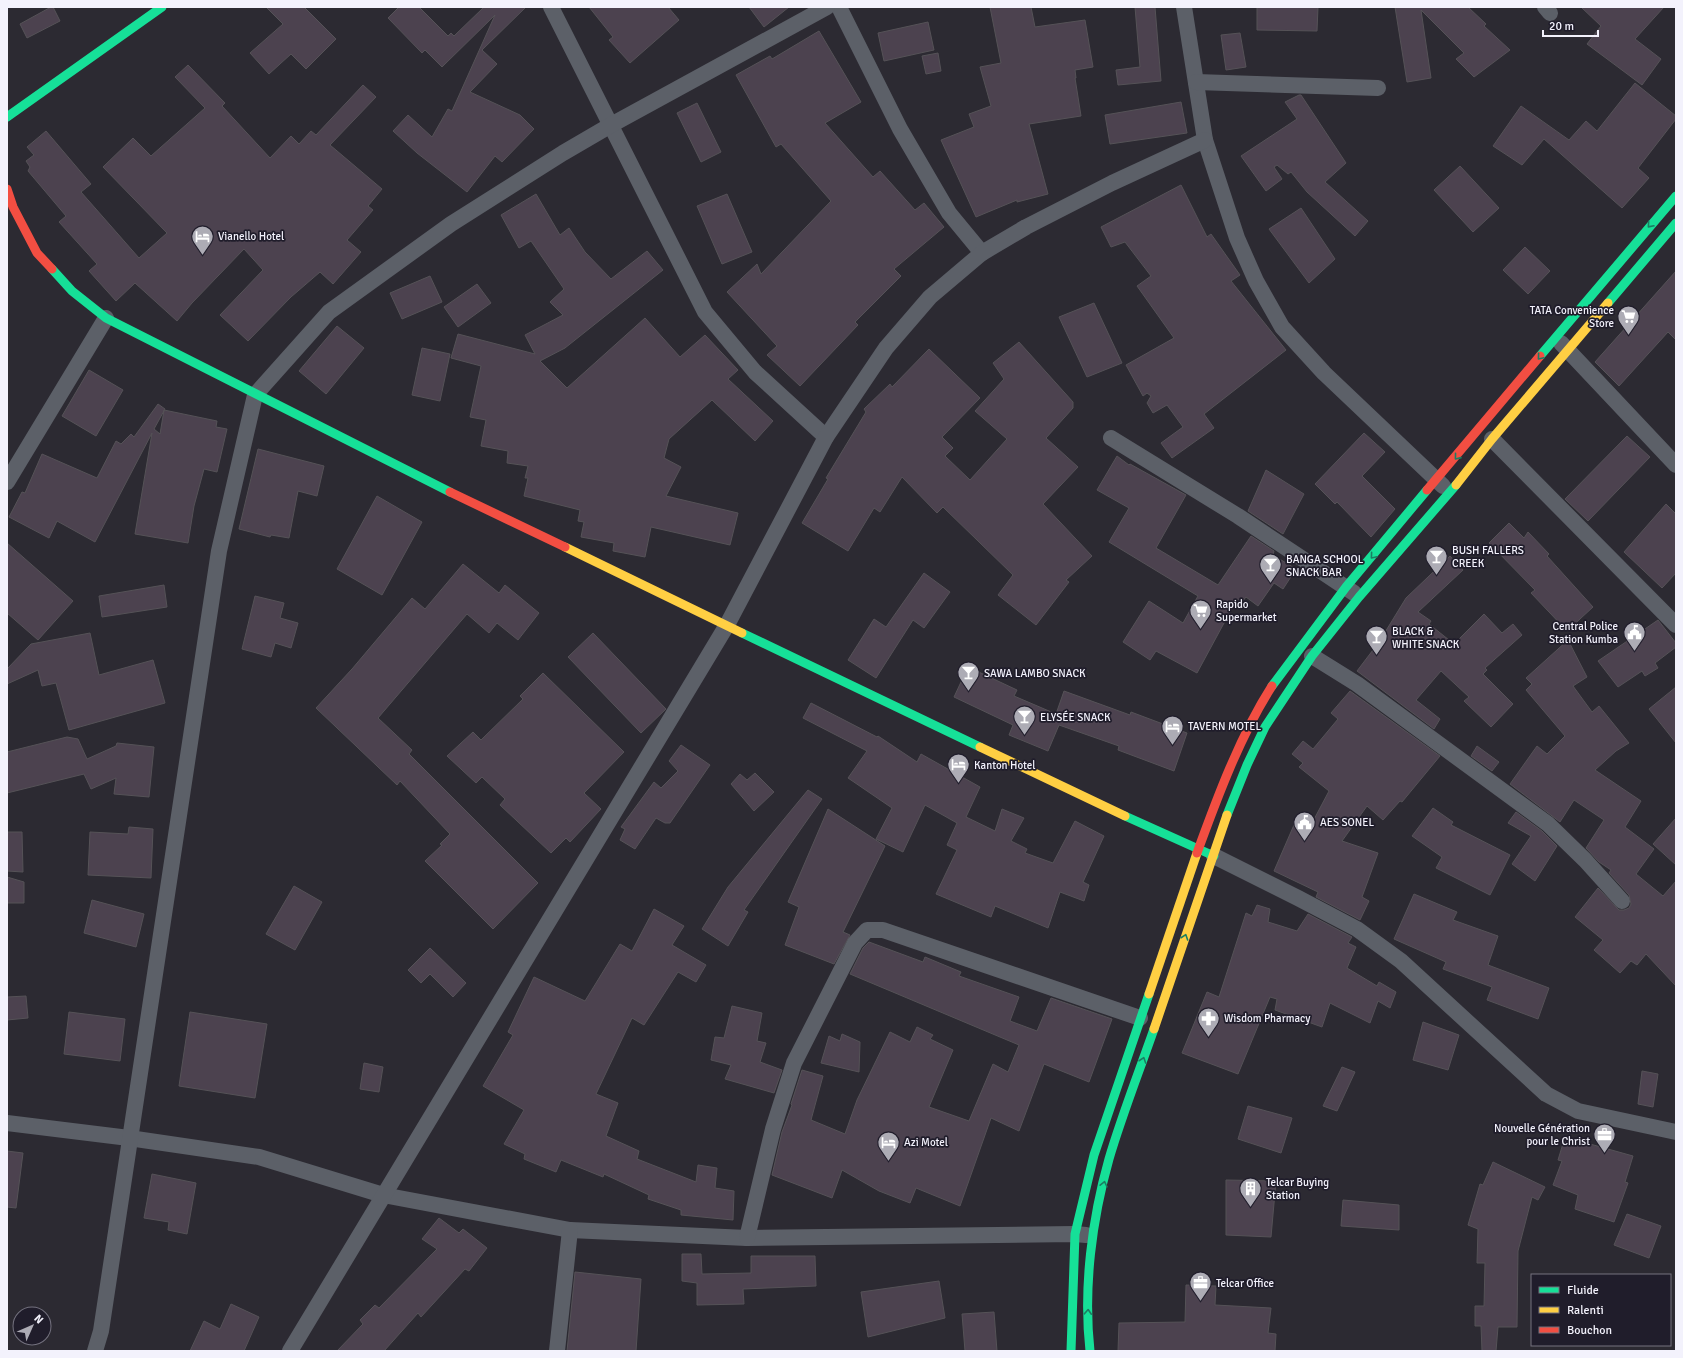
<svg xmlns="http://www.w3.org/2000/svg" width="1683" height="1358" font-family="Signika,sans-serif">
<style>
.building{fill:#4c424f;stroke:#555257}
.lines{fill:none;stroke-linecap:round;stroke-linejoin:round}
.street{stroke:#5c6068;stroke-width:16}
.fast{stroke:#16e098;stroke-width:9}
.slow{stroke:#ffcf43;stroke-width:9}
.jam{stroke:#f24e42;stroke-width:9}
.oneway{stroke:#1b7e62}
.labels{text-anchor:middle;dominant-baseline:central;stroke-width:3.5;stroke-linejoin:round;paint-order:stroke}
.poi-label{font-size:11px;fill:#f3f2fc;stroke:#201d2b;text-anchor:start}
</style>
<rect width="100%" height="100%" fill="#2c2a32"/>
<!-- building -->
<g class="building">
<polygon points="51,7 53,7 60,21 27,38 20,24"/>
<polygon points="266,7 304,7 336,39 306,69 291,54 269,74 250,53 283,24"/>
<polygon points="399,7 419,7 448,36 451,33 454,36 484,7 526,7 482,50 497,64 470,92 520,115 534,129 502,162 495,156 467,192 417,153 393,131 408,115 432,137 448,109 452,111 495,15 442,67 425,50 422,53 388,18"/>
<polygon points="589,7 668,7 679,20 630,63 609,40 613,37"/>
<polygon points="749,7 789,7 764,27"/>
<polygon points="990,7 1031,7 1035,27 1085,20 1093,67 1075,70 1076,78 1075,78 1081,116 1029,124 1048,194 1017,202 1017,200 976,217 941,140 974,127 969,114 991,106 980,67 1001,63"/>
<polygon points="1135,7 1155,7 1161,81 1118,85 1116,70 1140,67"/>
<polygon points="1257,7 1318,7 1317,31 1257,30"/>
<polygon points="1395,7 1468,7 1486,24 1484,26 1510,50 1474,77 1456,59 1464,53 1421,10 1431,78 1407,82"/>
<polygon points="1581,7 1664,7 1635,39 1661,59 1642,85 1587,44 1601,26"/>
<polygon points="928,22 934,50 884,61 878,33"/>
<polygon points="819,31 861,102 825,123 873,177 880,171 915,210 924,203 944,227 894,269 901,276 855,322 858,325 800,386 767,355 777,346 727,292 757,264 761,274 831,201 781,144 776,147 736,75 770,56 772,59"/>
<polygon points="1240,33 1246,67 1226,70 1221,35"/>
<polygon points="938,53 941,71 926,74 922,56"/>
<polygon points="188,65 225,103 222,106 270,158 291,136 299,144 311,131 316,135 363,85 376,97 330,145 382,189 368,206 373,210 347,240 361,252 333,284 320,272 291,297 248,341 220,315 263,270 244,249 192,303 177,321 135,283 116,301 89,271 97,264 59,222 66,216 28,171 30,167 26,161 34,155 27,147 46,131 91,184 81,192 139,258 167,233 103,167 133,138 151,156 205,108 175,77"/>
<polygon points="1635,83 1676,116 1676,119 1638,168 1649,178 1622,208 1544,139 1522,165 1493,146 1521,106 1569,140 1586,121 1597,131"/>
<polygon points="1299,95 1301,95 1346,163 1325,182 1368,221 1355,236 1307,192 1291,172 1288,174 1277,165 1274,167 1282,179 1266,191 1241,156 1297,119 1285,102"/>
<polygon points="1181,102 1187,133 1110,144 1105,115"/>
<polygon points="697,103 721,152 701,162 677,113"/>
<polygon points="1460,166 1499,208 1473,232 1434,190"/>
<polygon points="1181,185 1207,237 1211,234 1240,275 1231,281 1286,350 1204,414 1214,428 1172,458 1161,443 1183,427 1167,405 1153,413 1147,403 1151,396 1147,393 1143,396 1126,365 1174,338 1137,286 1151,276 1125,242 1111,247 1101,227"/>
<polygon points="536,194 560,235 569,228 585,252 611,279 647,251 663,270 565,348 540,361 567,388 645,318 680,357 705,335 738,370 728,379 773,421 755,441 712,400 669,439 664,458 681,467 666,496 738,513 730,545 651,527 645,557 613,551 614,543 581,537 584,522 578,521 580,510 524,496 528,478 525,478 528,466 507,463 508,451 481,446 486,420 470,417 481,366 451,358 458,334 535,354 525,335 563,315 550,302 564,289 531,241 519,248 501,215"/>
<polygon points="727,194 752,252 722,264 697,206"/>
<polygon points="1301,208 1335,259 1309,283 1269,229"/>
<polygon points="1525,247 1550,271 1528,294 1503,270"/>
<polygon points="1676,271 1676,340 1668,332 1619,386 1595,362"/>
<polygon points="430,276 442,302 402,319 390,293"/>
<polygon points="477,284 491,303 458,327 444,307"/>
<polygon points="1094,303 1122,363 1087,377 1059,317"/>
<polygon points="337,326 364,348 326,394 299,371"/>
<polygon points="1019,342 1073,402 1073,408 1046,438 1078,467 1043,504 1092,556 1066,580 1069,582 1036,625 998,595 1013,575 943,507 937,513 902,477 880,512 874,508 848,551 802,523 828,479 826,478 866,412 864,409 890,384 892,387 929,349 980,398 942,437 953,448 945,456 970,480 1007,439 975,411 1004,379 993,363"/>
<polygon points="422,348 450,354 440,401 412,395"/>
<polygon points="89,370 123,390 96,436 62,416"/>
<polygon points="158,404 165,409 154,429 160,434 164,410 217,421 216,427 227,429 217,472 204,469 194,506 188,543 135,534 152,433 95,542 57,521 49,538 9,517 22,492 25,493 42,454 97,478 116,441 121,444 131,434 134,437"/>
<polygon points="1364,433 1385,452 1362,476 1395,509 1371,537 1337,502 1335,504 1315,484"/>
<polygon points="1627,436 1650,457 1588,521 1565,499"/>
<polygon points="258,449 324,466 317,496 298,491 289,538 271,535 270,537 239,529"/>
<polygon points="1117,456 1129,465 1130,464 1186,495 1156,548 1218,585 1251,536 1274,551 1273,555 1296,569 1283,589 1274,583 1258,606 1246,597 1242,602 1237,599 1197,673 1156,651 1150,660 1123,642 1149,601 1183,623 1198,596 1109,542 1129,508 1097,490"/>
<polygon points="1266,470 1304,494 1283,534 1248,511"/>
<polygon points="377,496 422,522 382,595 337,569"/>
<polygon points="1666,504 1676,514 1676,573 1662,588 1624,552"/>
<polygon points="1509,523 1524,538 1528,532 1549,554 1547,556 1593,607 1567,631 1531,593 1535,590 1489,543"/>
<polygon points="7,543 73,601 38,640 7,613"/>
<polygon points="1450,556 1463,570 1418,612 1431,621 1429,624 1454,644 1484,614 1502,633 1513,624 1522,635 1485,668 1487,670 1483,674 1513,704 1491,727 1464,701 1469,697 1441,671 1416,700 1440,719 1434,729 1357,671 1379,642 1406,598"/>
<polygon points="463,564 499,593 505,585 539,613 518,640 497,623 489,633 467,614 378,718 412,750 409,754 538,883 493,929 425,861 442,845 440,844 450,834 400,781 397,785 316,708 352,669 412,598 425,609"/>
<polygon points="924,573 950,592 924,628 913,620 876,678 848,660 874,619 886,627"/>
<polygon points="164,585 167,607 102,617 99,596"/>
<polygon points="255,596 284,603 280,618 298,623 291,648 275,643 271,657 242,649"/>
<polygon points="1658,620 1676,643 1676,647 1655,663 1658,668 1645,676 1642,671 1618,687 1598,661"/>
<polygon points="90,633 99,675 153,660 165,703 69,730 56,683 42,686 38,670 7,684 7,669 31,644"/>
<polygon points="593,633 666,709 641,733 568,657"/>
<polygon points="1568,640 1587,677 1573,686 1592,712 1599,706 1629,743 1616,751 1595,770 1641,801 1625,827 1654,849 1636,874 1663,896 1676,881 1676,986 1646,954 1637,965 1631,961 1620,973 1594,950 1603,940 1575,917 1598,888 1619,910 1624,910 1629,908 1631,904 1629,895 1609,873 1611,870 1599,862 1586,848 1604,820 1574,800 1560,822 1510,784 1537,746 1547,754 1565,736 1526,690 1532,684 1526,678"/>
<polygon points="968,667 1017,690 1014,696 1056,714 1064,691 1130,715 1131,712 1187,733 1174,771 1118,750 1119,746 1059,725 1048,751 1009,735 1013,725 954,697"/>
<polygon points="543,673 624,752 584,793 601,809 570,842 566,838 551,853 500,805 505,799 482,777 476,783 447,756 473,732 481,740 523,699 520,696"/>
<polygon points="1676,687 1676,743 1649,709"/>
<polygon points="1350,691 1440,756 1402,802 1400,801 1383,820 1367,806 1342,841 1378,853 1362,897 1369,901 1360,920 1316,897 1318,892 1274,871 1297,818 1311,825 1329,791 1299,767 1303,763 1292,754 1303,741 1313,749 1338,719 1331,713"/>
<polygon points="811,703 877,737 878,736 917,762 921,754 980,787 966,817 995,831 1002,809 1024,818 1011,841 1027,849 1025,853 1053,863 1075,821 1104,836 1083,882 1089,885 1084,901 1060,892 1048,928 995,906 991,917 936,894 957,850 947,845 957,823 925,805 903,852 876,839 892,808 848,778 867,751 803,718"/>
<polygon points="67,737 78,739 87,759 116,746 117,743 154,747 149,797 114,794 116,778 91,789 84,774 7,793 7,752"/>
<polygon points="681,745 710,765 670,823 665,823 656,818 635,849 620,840 625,829 621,827 654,782 661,788 678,771 669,761"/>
<polygon points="1477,746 1499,762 1492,771 1471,756"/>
<polygon points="755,773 774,792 754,811 731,784 740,774 747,780"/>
<polygon points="808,790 822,799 744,910 748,912 728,946 702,929 728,887"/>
<polygon points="1433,808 1453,822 1451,825 1510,855 1490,895 1436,868 1442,857 1412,836"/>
<polygon points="828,809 885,846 843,932 850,935 834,964 785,945 799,907 788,902"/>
<polygon points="1516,812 1542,831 1557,846 1535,881 1512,864 1531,836 1508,823"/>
<polygon points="1676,818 1676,865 1653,844"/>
<polygon points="129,827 153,829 151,878 88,875 90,832 128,834"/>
<polygon points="7,832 22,832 23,872 7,871"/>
<polygon points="7,877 24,882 24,903 7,903"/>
<polygon points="294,886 322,902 295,950 266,934"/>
<polygon points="1414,894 1457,912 1453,920 1498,936 1488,965 1549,988 1538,1019 1487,1000 1492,987 1443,969 1446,962 1394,939"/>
<polygon points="92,900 144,914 136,947 84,933"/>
<polygon points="1257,905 1270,909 1268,922 1297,931 1308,914 1352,937 1348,943 1356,947 1347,968 1377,986 1379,982 1396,992 1390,1008 1378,1001 1370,1023 1330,1003 1322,1027 1275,1010 1277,999 1270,997 1238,1074 1182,1053 1207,992 1219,997 1246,913 1252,916"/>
<polygon points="654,909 684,926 672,945 706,965 696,982 678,972 644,1025 632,1018 596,1094 618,1103 606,1136 639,1151 637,1159 696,1182 698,1165 717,1168 715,1188 734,1191 733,1220 681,1215 681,1210 648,1199 649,1195 604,1174 603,1177 561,1160 556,1172 524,1159 525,1154 504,1144 524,1110 483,1086 513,1035 508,1032 534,977 585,1001 620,944 632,951"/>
<polygon points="869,942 923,962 925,957 961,972 959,976 1019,997 1010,1021 1037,1031 1051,998 1112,1019 1089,1082 1044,1064 1019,1131 991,1118 960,1206 916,1188 910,1203 879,1191 842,1170 832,1198 772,1175 782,1132 792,1105 791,1104 802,1070 823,1076 811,1120 845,1134 857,1100 890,1032 910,1042 917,1027 933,1035 930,1039 953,1050 929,1107 969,1121 993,1064 1008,1072 1019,1045 850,974 863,948"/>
<polygon points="430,948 466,983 453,997 430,974 421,983 408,970"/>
<polygon points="26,996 28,1018 7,1020 7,997"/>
<polygon points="732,1006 762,1013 757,1041 766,1043 760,1062 782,1070 774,1093 725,1079 731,1065 711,1060 715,1037 724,1038"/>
<polygon points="69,1012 125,1019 120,1061 64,1054"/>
<polygon points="190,1012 267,1024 255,1098 179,1086"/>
<polygon points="1423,1022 1459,1035 1448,1070 1413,1060"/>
<polygon points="842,1034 860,1042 859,1072 821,1063 829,1036 840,1041"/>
<polygon points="364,1063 383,1067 379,1092 360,1089"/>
<polygon points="1342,1067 1355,1072 1337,1111 1323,1106"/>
<polygon points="1642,1071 1658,1074 1653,1107 1638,1104"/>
<polygon points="1248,1106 1292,1118 1281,1153 1238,1139"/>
<polygon points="1565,1137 1633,1156 1625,1182 1628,1183 1614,1222 1575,1209 1578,1195 1553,1185 1562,1161 1558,1160"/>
<polygon points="7,1151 23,1153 16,1208 7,1207"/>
<polygon points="1493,1162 1545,1187 1538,1200 1532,1197 1518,1251 1517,1327 1498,1327 1496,1351 1482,1351 1481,1326 1475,1326 1475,1306 1484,1306 1485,1263 1477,1263 1478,1229 1468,1225 1480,1184 1483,1185"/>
<polygon points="152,1174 196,1183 187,1234 168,1230 169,1222 144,1218"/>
<polygon points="1226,1180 1276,1181 1271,1237 1226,1235"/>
<polygon points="1343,1200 1399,1205 1399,1230 1341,1226"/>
<polygon points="1627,1214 1661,1226 1649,1258 1614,1245"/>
<polygon points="439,1218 459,1233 463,1229 487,1248 469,1271 465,1269 421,1317 418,1313 384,1351 337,1351 363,1324 360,1320 375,1305 379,1308 437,1249 422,1239"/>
<polygon points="682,1254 701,1254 702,1274 751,1273 751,1256 815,1256 816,1286 743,1289 744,1304 697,1305 697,1283 682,1281"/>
<polygon points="575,1272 641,1279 636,1351 567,1351"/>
<polygon points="939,1281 945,1318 868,1337 861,1292"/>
<polygon points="1186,1285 1216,1286 1215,1305 1271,1308 1268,1333 1276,1334 1275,1351 1118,1351 1119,1323 1185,1322"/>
<polygon points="231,1304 259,1317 244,1351 190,1351 204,1321 220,1329"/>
<polygon points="994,1312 997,1351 965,1351 962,1314"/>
</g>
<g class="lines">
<!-- street -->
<g class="street">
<polyline points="551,7 705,312 755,372 826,437"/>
<polyline points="839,7 900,129 949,213 982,253"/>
<polyline points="1184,7 1205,140 1237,238 1256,281 1282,327 1324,373 1443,486"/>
<polyline points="1545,7 1550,13"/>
<polyline points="1196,82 1378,88"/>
<polyline points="1561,343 1676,465"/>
<polyline points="1111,438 1238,516 1354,593"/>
<polyline points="1492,439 1676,625"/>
<polyline points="7,482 106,318"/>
<polyline points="1312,656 1357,684 1548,824 1585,860 1622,901"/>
<polyline points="1214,856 1298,898 1357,929 1401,961 1546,1094 1578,1111 1676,1132"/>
<polyline points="7,1123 129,1138 259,1157 383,1195 570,1230 747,1238 1075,1234 1086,1235"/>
<polyline points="747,1238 773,1129 794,1063 855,943 867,930 883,930 1140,1018"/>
<polyline points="95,1351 101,1331 219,551 255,395 329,312 451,224 563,153 611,125 827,7"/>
<polyline points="290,1351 727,625 826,437 886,348 930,297 982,253 1026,227 1112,183 1205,140"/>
<polyline points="557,1351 570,1230"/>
</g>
<!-- fast -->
<g class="fast">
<polyline points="7,117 162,7"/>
<polyline points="52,269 72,291 106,318 450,492"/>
<polyline points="1608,303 1676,223"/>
<polyline points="1540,356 1676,196"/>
<polyline points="742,633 980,747"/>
<polyline points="1272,686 1346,587 1427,490"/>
<polyline points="1227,815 1247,765 1265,727 1312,656 1359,597 1456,485"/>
<polyline points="1125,816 1214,856"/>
<polyline points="1071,1351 1075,1234 1094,1155 1149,994"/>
<path d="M1090 1351C1083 1288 1092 1219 1109 1159 1122 1115 1139 1072 1154 1029"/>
</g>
<!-- slow -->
<g class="slow">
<polyline points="1456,485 1492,439 1608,303"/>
<polyline points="565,547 742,633"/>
<polyline points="980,747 1125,816"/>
<polyline points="1149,994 1197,853"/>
<polyline points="1154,1029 1227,815"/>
</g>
<!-- jam -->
<g class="jam">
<polyline points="7,189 13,207 37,253 52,269"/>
<polyline points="1427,490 1540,356"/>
<polyline points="450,492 565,547"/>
<path d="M1197 853C1217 798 1240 736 1272 686"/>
</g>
</g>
<!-- one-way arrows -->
<defs><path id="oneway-chevron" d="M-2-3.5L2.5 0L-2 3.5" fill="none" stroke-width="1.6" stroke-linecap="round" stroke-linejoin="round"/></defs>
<g class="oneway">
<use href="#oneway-chevron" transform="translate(1650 225) rotate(131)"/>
<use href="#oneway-chevron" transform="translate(1540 357) rotate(130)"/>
<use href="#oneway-chevron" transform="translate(1457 457) rotate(129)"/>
<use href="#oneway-chevron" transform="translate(1373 556) rotate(130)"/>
<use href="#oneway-chevron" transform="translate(1185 937) rotate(-71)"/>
<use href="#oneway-chevron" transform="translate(1143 1060) rotate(-71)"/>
<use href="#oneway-chevron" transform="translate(1104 1184) rotate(-77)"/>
<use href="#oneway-chevron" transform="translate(1088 1312) rotate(-87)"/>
</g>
<!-- icons -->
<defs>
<symbol id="hotel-pin" viewBox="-11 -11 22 30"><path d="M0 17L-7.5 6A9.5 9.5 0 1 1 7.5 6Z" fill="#adacb5" stroke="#201d2b"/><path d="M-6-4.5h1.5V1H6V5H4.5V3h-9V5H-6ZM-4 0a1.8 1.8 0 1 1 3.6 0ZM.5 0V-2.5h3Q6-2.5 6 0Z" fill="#fff"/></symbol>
<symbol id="supermarket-pin" viewBox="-11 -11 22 30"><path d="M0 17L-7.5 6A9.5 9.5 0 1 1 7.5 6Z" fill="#adacb5" stroke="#201d2b"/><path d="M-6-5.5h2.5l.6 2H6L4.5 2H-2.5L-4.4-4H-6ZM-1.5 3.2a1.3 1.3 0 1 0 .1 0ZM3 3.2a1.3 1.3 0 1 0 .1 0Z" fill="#fff"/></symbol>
<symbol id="bar-pin" viewBox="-11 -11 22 30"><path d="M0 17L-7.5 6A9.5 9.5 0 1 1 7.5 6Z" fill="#adacb5" stroke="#201d2b"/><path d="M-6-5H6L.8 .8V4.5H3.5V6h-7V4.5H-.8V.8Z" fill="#fff"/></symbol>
<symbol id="civic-pin" viewBox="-11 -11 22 30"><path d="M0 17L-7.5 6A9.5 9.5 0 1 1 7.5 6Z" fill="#adacb5" stroke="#201d2b"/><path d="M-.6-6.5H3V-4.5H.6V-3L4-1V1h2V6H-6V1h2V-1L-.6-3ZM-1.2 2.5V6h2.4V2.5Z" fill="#fff"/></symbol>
<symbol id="pharmacy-pin" viewBox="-11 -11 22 30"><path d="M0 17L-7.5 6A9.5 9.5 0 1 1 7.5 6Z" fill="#adacb5" stroke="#201d2b"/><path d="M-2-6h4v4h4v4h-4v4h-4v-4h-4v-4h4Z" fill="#fff"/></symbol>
<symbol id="office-pin" viewBox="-11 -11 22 30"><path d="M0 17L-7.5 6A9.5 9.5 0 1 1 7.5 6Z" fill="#adacb5" stroke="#201d2b"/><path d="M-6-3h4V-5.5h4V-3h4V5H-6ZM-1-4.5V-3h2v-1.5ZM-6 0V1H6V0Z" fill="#fff"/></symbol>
<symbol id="building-pin" viewBox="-11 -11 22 30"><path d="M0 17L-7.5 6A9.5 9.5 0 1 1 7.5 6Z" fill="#adacb5" stroke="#201d2b"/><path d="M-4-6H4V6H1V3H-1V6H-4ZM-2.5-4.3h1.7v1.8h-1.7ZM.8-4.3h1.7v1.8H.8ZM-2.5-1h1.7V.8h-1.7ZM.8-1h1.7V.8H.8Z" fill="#fff"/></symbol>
</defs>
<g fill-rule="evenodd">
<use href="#hotel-pin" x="190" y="224" width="25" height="34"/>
<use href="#supermarket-pin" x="1616" y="304" width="25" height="34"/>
<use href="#bar-pin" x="1424" y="544" width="25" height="34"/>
<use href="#bar-pin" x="1258" y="552" width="25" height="34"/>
<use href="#supermarket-pin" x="1188" y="598" width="25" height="34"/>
<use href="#civic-pin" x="1622" y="620" width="25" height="34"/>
<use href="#bar-pin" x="1364" y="624" width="25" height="34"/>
<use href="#bar-pin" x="956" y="660" width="25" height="34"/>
<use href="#bar-pin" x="1012" y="704" width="25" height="34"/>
<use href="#hotel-pin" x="1160" y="714" width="25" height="34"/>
<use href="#hotel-pin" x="946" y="752" width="25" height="34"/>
<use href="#civic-pin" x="1292" y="810" width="25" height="34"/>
<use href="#pharmacy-pin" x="1196" y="1006" width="25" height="34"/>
<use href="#office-pin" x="1592" y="1122" width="25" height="34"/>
<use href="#hotel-pin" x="876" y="1130" width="25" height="34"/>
<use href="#building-pin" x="1238" y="1176" width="25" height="34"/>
<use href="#office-pin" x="1188" y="1270" width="25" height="34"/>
</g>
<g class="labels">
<!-- poi labels -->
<g class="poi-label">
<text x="218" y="236">Vianello Hotel</text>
<text x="1614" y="310" text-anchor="end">TATA Convenience<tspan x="1614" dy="13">Store</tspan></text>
<text x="1452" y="550">BUSH FALLERS<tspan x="1452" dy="13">CREEK</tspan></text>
<text x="1286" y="559">BANGA SCHOOL<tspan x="1286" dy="13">SNACK BAR</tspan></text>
<text x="1216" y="604">Rapido<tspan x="1216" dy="13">Supermarket</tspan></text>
<text x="1618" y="626" text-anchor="end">Central Police<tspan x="1618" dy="13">Station Kumba</tspan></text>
<text x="1392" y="631">BLACK &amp;<tspan x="1392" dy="13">WHITE SNACK</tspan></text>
<text x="984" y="673">SAWA LAMBO SNACK</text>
<text x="1040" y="717">ELYSÉE SNACK</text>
<text x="1188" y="726">TAVERN MOTEL</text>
<text x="974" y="765">Kanton Hotel</text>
<text x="1320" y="822">AES SONEL</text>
<text x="1224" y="1018">Wisdom Pharmacy</text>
<text x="1590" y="1128" text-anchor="end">Nouvelle Génération<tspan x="1590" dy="13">pour le Christ</tspan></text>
<text x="904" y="1142">Azi Motel</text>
<text x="1266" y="1182">Telcar Buying<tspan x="1266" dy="13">Station</tspan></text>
<text x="1216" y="1283">Telcar Office</text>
</g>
</g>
<!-- border -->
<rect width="1683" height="1358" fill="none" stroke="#f3f2fc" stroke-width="16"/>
<!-- legend -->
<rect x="1531" y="1274" width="140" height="72" fill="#201d2b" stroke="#74727f"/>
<rect x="1539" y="1287" width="20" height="6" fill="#16e098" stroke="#74727f"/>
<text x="1567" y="1294" font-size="12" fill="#f3f2fc">Fluide</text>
<rect x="1539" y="1307" width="20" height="6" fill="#ffcf43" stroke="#74727f"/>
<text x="1567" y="1314" font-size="12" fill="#f3f2fc">Ralenti</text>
<rect x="1539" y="1327" width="20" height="6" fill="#f24e42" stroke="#74727f"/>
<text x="1567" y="1334" font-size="12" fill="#f3f2fc">Bouchon</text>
<!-- north arrow -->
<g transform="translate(32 1326) rotate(45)"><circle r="19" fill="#201d2b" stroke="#74727f"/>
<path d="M0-3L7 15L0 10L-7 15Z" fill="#adacb5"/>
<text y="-6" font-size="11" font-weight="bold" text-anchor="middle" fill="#f3f2fc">N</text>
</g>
<!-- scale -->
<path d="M1543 30v6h55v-6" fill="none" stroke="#f3f2fc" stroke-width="2"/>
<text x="1549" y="30" font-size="12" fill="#f3f2fc" stroke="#201d2b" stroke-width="3" paint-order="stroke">20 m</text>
</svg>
